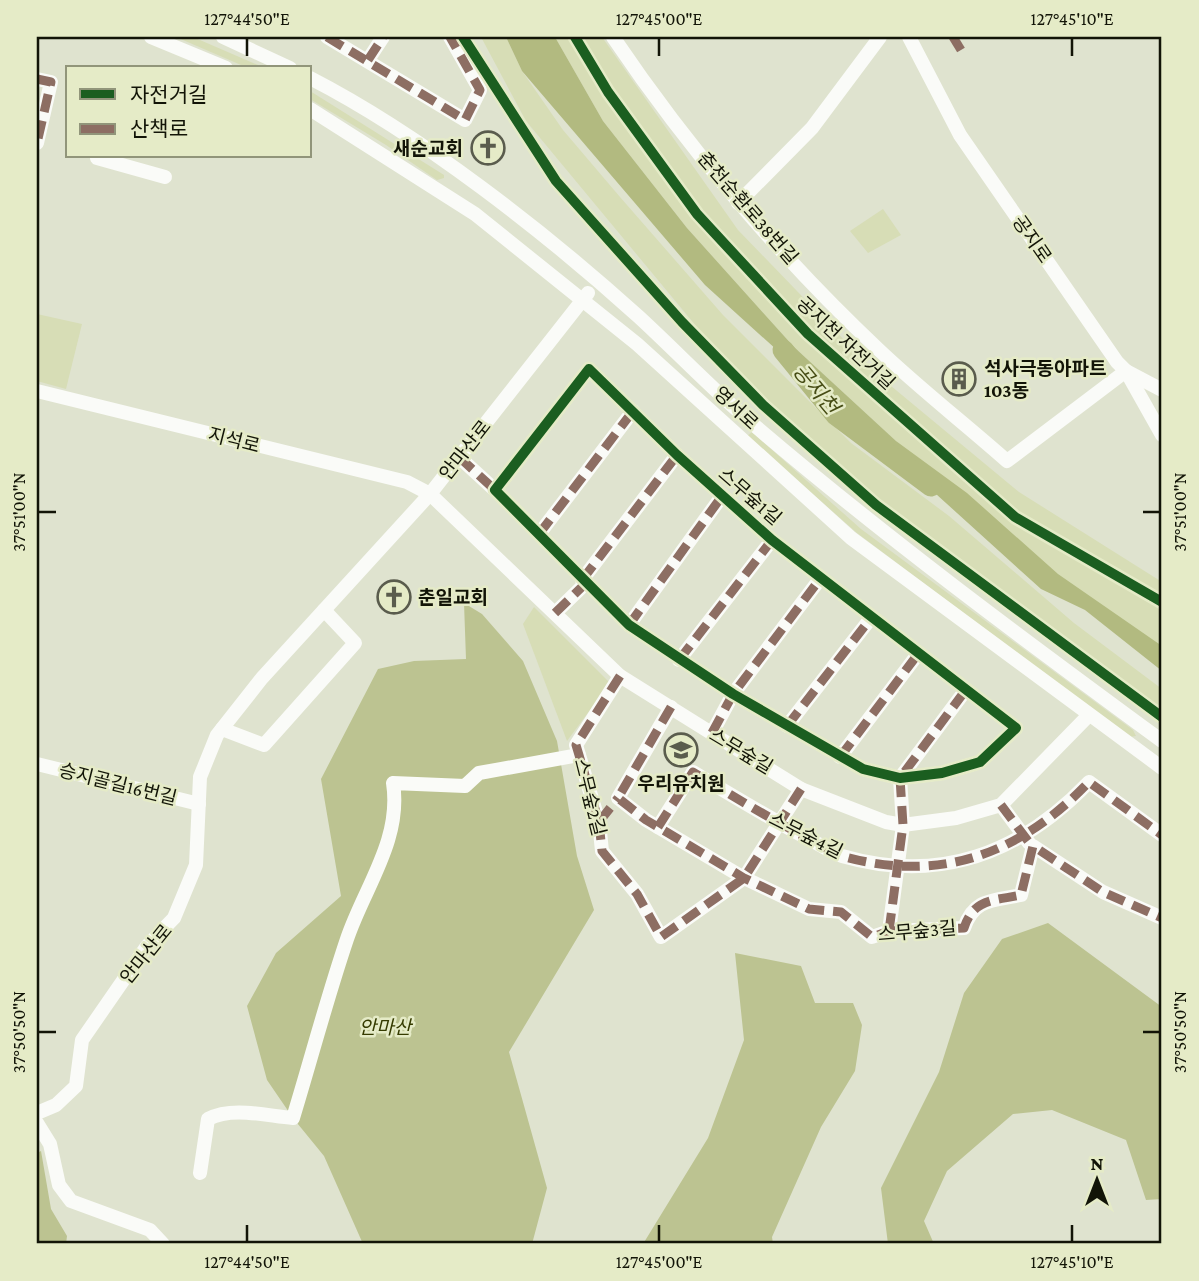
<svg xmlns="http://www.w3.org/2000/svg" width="1199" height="1281" font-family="'Crimson Pro','Noto Sans KR',serif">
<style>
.green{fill:#d7ddb6}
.forest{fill:#bcc391}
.water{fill:#b2ba80}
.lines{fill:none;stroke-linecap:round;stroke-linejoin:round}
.river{stroke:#b2ba80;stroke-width:21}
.minor{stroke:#fafbf8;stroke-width:14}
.quiet{stroke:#8d6e63;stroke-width:9;stroke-dasharray:18 9;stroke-linecap:butt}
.cycleway-casing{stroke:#e5ebc7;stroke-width:15}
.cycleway{stroke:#1b5e20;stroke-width:10}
.ticks{fill:none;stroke:#121407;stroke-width:2.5}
.labels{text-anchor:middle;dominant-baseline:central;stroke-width:5;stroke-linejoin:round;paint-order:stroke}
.poi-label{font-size:19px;font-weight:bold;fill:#121407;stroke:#e5ebc7;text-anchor:start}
.street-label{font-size:19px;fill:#121407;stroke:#e5ebc7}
.park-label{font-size:19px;font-style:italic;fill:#353b00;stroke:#e5ebc7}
.water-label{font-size:21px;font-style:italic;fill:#464c14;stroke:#e5ebc7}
.neatline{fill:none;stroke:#121407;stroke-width:2.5}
.ticks-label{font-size:18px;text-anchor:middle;fill:#121407}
</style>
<rect width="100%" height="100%" fill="#dfe3cf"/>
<!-- green -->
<g class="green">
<polygon points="176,37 193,37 265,68 248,68"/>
<polygon points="481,37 506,37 522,71 563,130 620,197 723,315 851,443 949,516 1074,623 1162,689 1162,720 882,514 740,379 526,121"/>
<polygon points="555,37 602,37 738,230 879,376 1019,492 1162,582 1162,657 1003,540 794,347 687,228 603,121"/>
<polygon points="310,91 444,175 444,178 437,180 386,145 310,99"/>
<polygon points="883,209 901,235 868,253 850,231"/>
<polygon points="37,314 82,324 66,389 37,381"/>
<polygon points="752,432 861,529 1133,730 1136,736 1129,737 857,533 747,436"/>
<polygon points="534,607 610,683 567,741 523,624"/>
</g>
<!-- forest -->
<g class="forest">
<polygon points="464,603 482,614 523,661 557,741 577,856 594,910 509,1052 547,1188 532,1244 363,1244 324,1156 293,1118 267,1080 247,1006 276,953 341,896 321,779 378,669 414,661 466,659"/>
<polygon points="1048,923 1162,1007 1162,1199 1146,1200 1126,1140 1052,1110 1013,1114 947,1171 924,1221 934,1244 888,1244 881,1188 939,1072 964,993 1002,939"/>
<polygon points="735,953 801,966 815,1003 853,1003 862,1025 855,1071 821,1127 772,1237 773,1244 643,1244 708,1138 744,1040"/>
<polygon points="41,1151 51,1209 67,1236 66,1244 37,1244 37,1153"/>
</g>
<!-- water -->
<polygon class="water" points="506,37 555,37 603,121 687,228 794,347 896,441 967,493 1058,574 1162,646 1162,671 1085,610 1041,589 705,285 522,71"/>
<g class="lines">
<!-- river -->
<polyline class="river" points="783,350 836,415 931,486"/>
<!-- minor -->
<g class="minor">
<polyline points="151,37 226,68"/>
<polyline points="223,37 290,68"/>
<polyline points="327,37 465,120 480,90 450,37"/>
<path d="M613 37C688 148 780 257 878 349 919 388 964 423 1007 461L1126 371 1162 390"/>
<polyline points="909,37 960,135 1117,362 1126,371 1162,435"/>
<polyline points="368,60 383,37"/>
<path d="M310 78C421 135 546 233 639 317 678 353 714 391 754 425 885 537 1023 639 1162 741"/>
<polyline points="37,79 51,82 37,143"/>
<polyline points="310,109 475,214 637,344 851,538 1162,768"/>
<polyline points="97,158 165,177"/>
<polyline points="738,203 812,128 880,37"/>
<polygon points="589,369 677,455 772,540 1016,728 980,762 942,773 900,778 863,769 733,694 629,625 495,490"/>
<polyline points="37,391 407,482 430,494 620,676 801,789 886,822 903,825 956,818 1001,805 1089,715"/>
<polyline points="459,457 495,490"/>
<polyline points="539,534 633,411"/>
<polyline points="582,580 677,455"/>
<polyline points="555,613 586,583"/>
<polyline points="629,625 722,496"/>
<polyline points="679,660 772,540"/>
<polyline points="620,676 576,745 599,822 602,851 637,894 661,937 744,878 801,789"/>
<path d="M671 707 618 798 646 820 744 878 809 909 841 912 872 937 889 931 964 928C974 898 993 901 1021 895L1033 846 1103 892 1162 918"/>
<polyline points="787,726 871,618"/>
<polyline points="222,729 264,745 355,643 324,610"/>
<polyline points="712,733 733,694 820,579"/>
<polyline points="840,757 918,654"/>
<polyline points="37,764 199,804"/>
<polyline points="1001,805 1029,843"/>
<path d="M658 827 693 772C731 795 769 818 809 839 819 844 831 852 842 856 940 884 1020 854 1089 782L1162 835"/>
<polyline points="889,931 903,825 900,778 965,691"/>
<polyline points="37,1113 56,1105 76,1086 82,1040 147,946 174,918 196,865 200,777 217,735 262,678 430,494 588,293"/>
<polyline points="37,1123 50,1144 59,1185 71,1201 150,1230 163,1244"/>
<path d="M200 1173 208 1119C232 1106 267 1116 293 1118 311 1059 327 998 347 939 364 888 402 840 393 783L465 786 479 773 579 755"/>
</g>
<!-- quiet -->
<g class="quiet">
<polyline points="327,37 465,120 480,90 450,37"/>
<polyline points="953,37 961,50"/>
<polyline points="368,60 383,37"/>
<polyline points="37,79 51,82 37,143"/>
<polyline points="459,457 495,490"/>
<polyline points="539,534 633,411"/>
<polyline points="582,580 677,455"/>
<polyline points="555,613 586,583"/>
<polyline points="629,625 722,496"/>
<polyline points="679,660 772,540"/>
<polyline points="620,676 576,745 599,822 602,851 637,894 661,937 744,878 801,789"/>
<path d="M671 707 618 798 646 820 744 878 809 909 841 912 872 937 889 931 964 928C974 898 993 901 1021 895L1033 846 1103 892 1162 918"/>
<polyline points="787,726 871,618"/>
<polyline points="712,733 733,694 820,579"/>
<polyline points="840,757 918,654"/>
<polyline points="1001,805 1028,841"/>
<polyline points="599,822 618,798"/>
<path d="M658 827 693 772C731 795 769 818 809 839 819 844 831 852 842 856 940 884 1020 854 1089 782L1162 835"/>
<polyline points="889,931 903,825 900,778 965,691"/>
</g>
<defs>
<g id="cycleway">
<polyline points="463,37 556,181 682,322 763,405 876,505 1162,717"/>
<polyline points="575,37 608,92 697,214 808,334 1015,517 1162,602"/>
<polygon points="589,369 677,455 772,540 1016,728 980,762 942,773 900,778 863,769 733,694 629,625 495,490"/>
</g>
</defs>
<!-- cycleway casing -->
<use href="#cycleway" class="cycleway-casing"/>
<!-- cycleway -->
<use href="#cycleway" class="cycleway"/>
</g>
<!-- ticks -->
<path class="ticks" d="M247 38V56M659 38V56M1072 38V56M38 512H56M1143 512H1160M38 1032H56M1143 1032H1160M247 1225V1242M659 1225V1242M1072 1225V1242"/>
<!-- icons -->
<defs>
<symbol id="church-ring" viewBox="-11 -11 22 22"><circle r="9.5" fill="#e5ebc7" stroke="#5a5c4d" stroke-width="1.5"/><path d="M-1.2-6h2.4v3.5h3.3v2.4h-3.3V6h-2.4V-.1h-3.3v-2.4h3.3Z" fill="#5a5c4d"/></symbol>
<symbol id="building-ring" viewBox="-11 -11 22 22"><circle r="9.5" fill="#e5ebc7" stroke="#5a5c4d" stroke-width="1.5"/><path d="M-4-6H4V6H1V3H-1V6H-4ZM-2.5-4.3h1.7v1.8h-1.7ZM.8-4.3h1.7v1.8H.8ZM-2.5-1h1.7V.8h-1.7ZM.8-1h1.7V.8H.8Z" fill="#5a5c4d"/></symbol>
<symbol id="school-ring" viewBox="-11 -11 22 22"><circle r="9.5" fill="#e5ebc7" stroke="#5a5c4d" stroke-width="1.5"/><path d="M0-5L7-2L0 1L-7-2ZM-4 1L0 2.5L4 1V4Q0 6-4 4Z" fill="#5a5c4d"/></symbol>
</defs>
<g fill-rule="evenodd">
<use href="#church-ring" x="469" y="129" width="38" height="38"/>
<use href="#building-ring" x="940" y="360" width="38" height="38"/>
<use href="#church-ring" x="375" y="578" width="38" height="38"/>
<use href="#school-ring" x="662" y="731" width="38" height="38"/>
</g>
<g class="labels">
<!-- poi labels -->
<g class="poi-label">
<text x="463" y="148" text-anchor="end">새순교회</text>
<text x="984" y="368">석사극동아파트<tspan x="984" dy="22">103동</tspan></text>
<text x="418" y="597">춘일교회</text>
<text x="681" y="783" text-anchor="middle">우리유치원</text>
</g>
<!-- street labels -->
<g class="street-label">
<text transform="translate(748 208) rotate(49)">춘천순환로38번길</text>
<text transform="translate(1032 239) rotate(55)">공지로</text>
<text transform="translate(846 343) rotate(43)">공지천 자전거길</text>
<text transform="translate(736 408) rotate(43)">영서로</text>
<text transform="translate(234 440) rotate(14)">지석로</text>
<text transform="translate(465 450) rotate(-52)">안마산로</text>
<text transform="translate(750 496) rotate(41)">스무숲1길</text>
<text transform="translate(741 751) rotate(31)">스무숲길</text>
<text transform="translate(118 784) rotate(14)">승지골길16번길</text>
<text transform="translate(590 797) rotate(76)">스무숲2길</text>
<text transform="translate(806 835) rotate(27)">스무숲4길</text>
<text transform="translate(917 931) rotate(-5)">스무숲3길</text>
<text transform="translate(146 954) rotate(-51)">안마산로</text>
</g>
<!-- park labels -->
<g class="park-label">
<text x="385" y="1027">안마산</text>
</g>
<!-- water labels -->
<g class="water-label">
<text transform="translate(816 389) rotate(50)">공지천</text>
</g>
</g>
<!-- border -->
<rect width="1199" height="1281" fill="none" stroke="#e5ebc7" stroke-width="77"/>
<!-- legend -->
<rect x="66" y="66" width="245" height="91" fill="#e5ebc7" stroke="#91957a" stroke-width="2"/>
<rect x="80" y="89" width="35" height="10" fill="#1b5e20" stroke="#91957a" stroke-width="2"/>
<text x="130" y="102" font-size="21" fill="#121407">자전거길</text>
<rect x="80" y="124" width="35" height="10" fill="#8d6e63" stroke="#91957a" stroke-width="2"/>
<text x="130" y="136" font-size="21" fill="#121407">산책로</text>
<!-- north arrow -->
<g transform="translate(1097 1180)" stroke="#e5ebc7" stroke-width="5" paint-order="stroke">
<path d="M0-5L12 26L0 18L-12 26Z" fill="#121407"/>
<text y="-10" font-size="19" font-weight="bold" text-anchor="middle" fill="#121407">N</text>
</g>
<rect x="38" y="38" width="1122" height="1204" class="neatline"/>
<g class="ticks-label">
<text x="247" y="25">127°44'50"E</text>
<text x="659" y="25">127°45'00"E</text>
<text x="1072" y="25">127°45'10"E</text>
<text transform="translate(19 512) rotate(-90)" y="6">37°51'00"N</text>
<text transform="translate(1180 512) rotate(-90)" y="6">37°51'00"N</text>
<text transform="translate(19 1032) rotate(-90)" y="6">37°50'50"N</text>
<text transform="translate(1180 1032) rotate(-90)" y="6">37°50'50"N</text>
<text x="247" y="1268">127°44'50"E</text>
<text x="659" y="1268">127°45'00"E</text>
<text x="1072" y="1268">127°45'10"E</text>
</g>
</svg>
